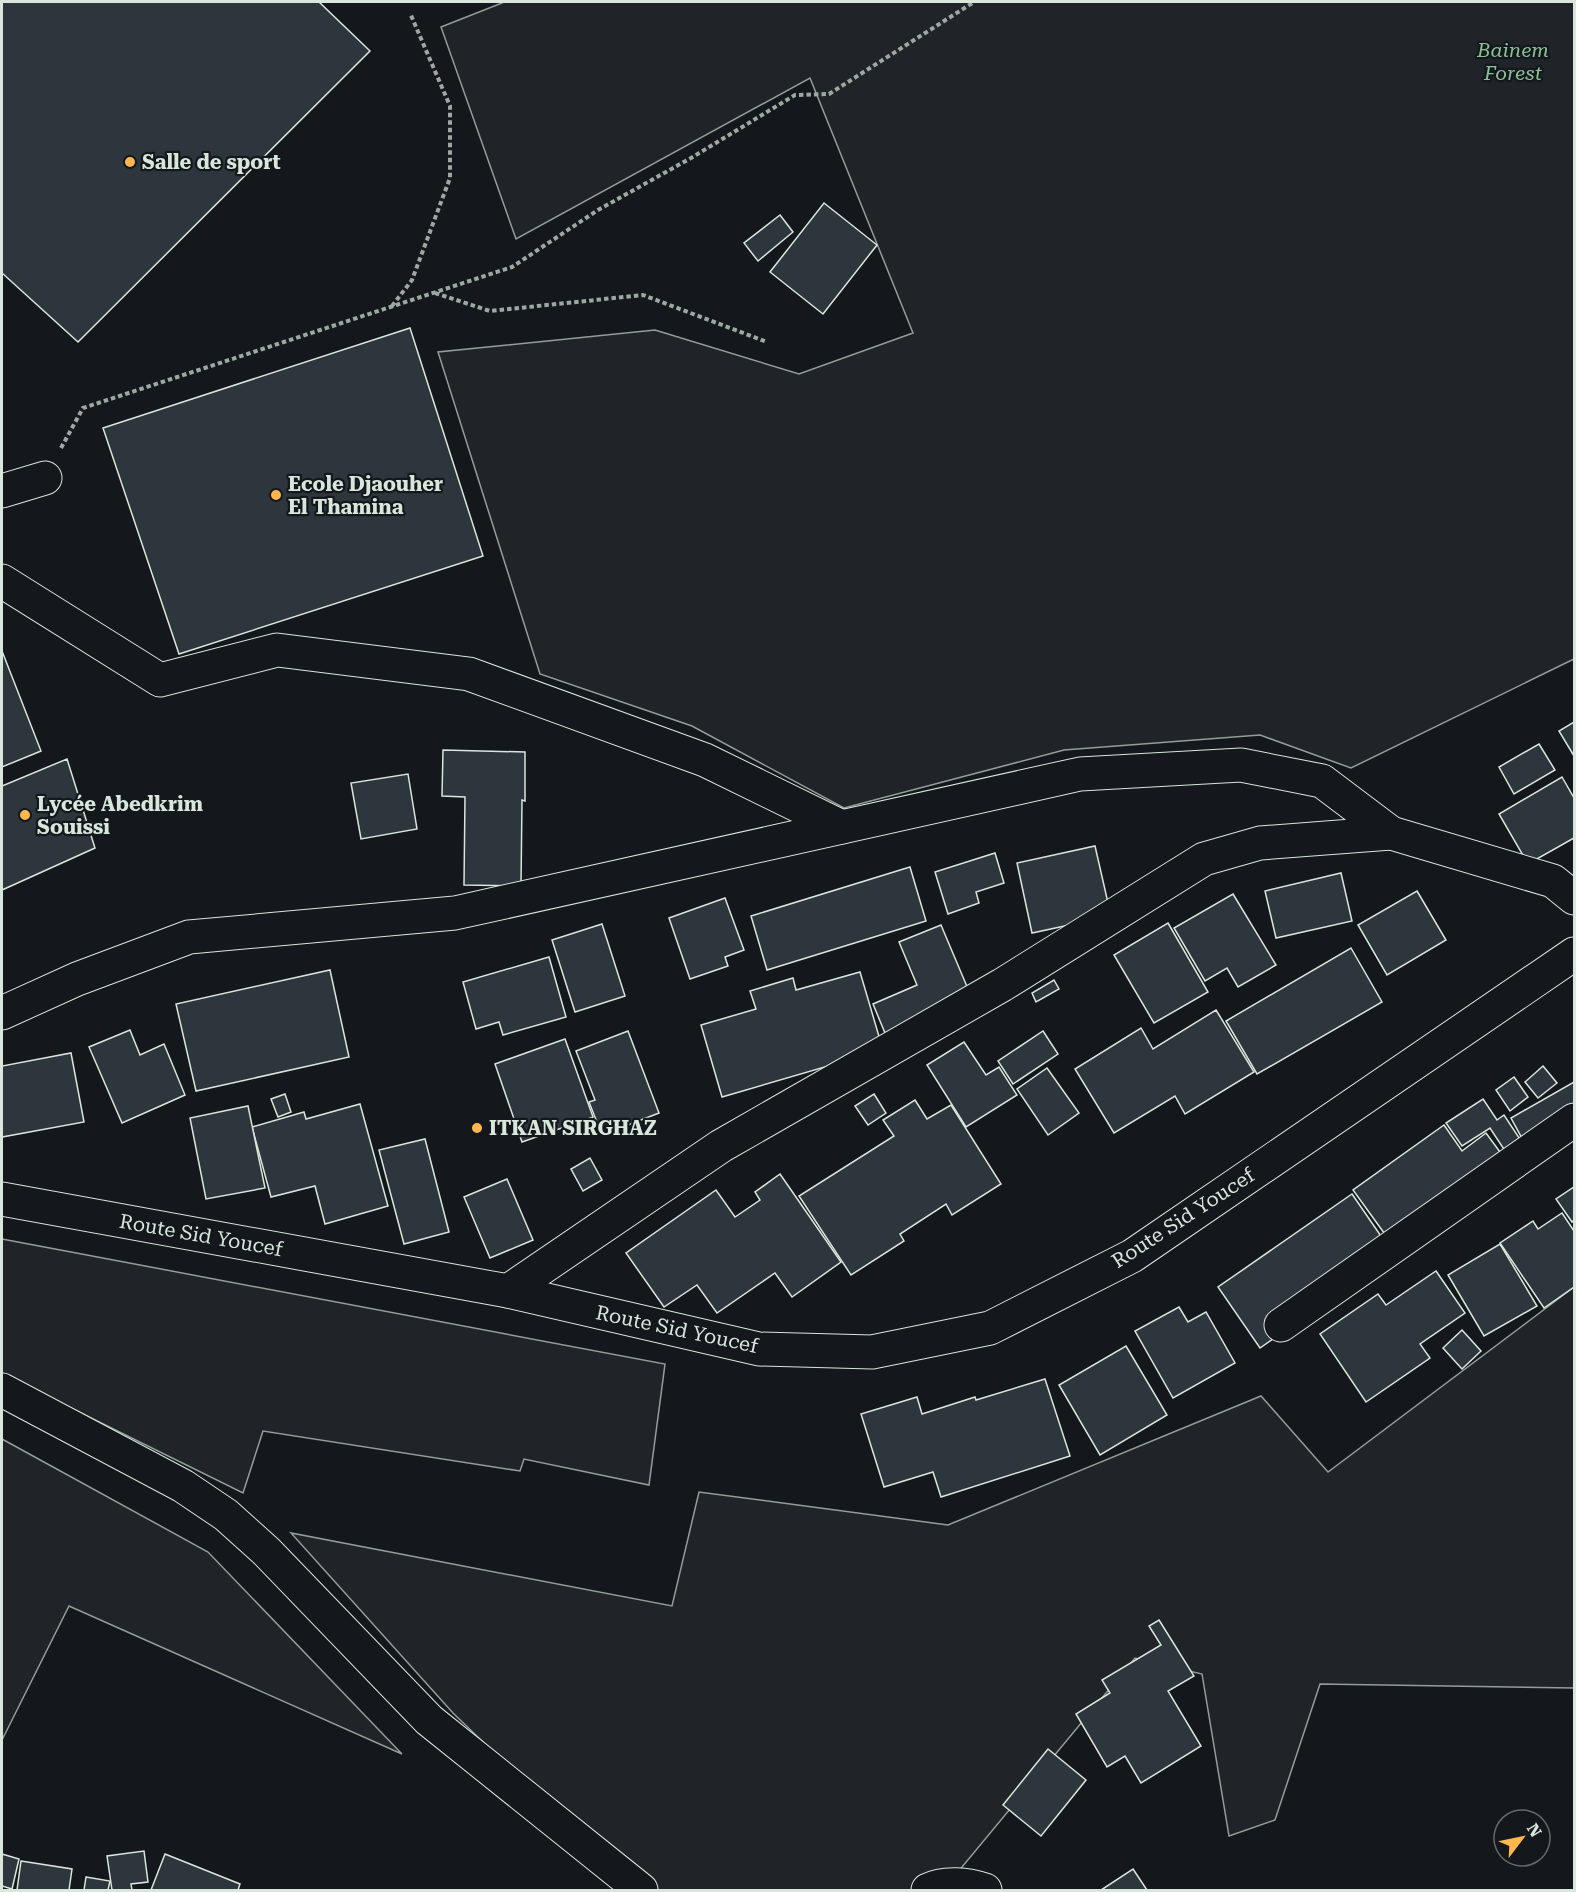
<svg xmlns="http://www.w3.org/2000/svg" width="1576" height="1892" font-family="'Roboto Serif',serif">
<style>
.green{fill:#202428;stroke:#939e99;stroke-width:1.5}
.building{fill:#2c363c;stroke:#d8e6dc;stroke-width:1.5}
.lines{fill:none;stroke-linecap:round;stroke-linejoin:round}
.street-casing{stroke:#d8e6dc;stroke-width:35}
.primary-casing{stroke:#d8e6dc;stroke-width:35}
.path{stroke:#9da8a2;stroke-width:4;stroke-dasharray:4.5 3;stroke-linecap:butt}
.street{stroke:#14181c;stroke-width:33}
.primary{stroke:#14181c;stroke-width:33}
.poi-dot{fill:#ffb74d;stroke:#14181c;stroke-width:2}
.labels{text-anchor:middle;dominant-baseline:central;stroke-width:4.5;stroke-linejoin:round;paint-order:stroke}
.park-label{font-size:20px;font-style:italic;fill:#8ac095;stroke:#14181c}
.poi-label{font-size:20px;font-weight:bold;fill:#d8e6dc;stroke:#14181c;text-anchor:start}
.street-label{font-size:20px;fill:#d8e6dc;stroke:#14181c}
</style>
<rect width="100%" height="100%" fill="#14181c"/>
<!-- green -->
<g class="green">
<polygon points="502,2 1574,2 1574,659 1351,768 1260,735 1064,750 844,808 692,726 540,674 438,352 655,330 799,374 913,333 810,78 516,239 441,27 502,3"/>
<polygon points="2,1239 665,1364 649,1485 524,1459 520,1471 263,1431 243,1493 2,1374"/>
<polygon points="1574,1287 1574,1688 1320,1684 1275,1820 1229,1836 1202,1674 1135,1658 943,1890 655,1890 571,1827 453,1713 291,1533 672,1606 699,1492 948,1525 1261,1396 1328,1472"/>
<polygon points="2,1439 208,1552 402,1754 69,1606 2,1740"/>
</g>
<!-- building -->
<g class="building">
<polygon points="2,2 319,2 370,51 78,342 2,273"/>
<polygon points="824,203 877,245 823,314 770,272"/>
<polygon points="780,215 793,232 758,261 744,243"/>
<polygon points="410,328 483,556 179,654 103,428"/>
<polygon points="2,651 41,751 2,767"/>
<polygon points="1574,722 1574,756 1559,731"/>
<polygon points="1539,744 1555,770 1514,794 1499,767"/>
<polygon points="443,750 525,752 525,801 522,800 521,886 464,885 465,797 442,796"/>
<polygon points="67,759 95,848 2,890 2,786"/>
<polygon points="408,774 417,829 361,839 351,783"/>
<polygon points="1562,777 1574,798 1574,838 1528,864 1499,814"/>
<polygon points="1095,846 1111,916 1032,933 1017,863"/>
<polygon points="995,853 1004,883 976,892 979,903 948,914 935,872"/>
<polygon points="910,867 926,921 767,970 751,916"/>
<polygon points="1341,873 1352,921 1276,938 1265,891"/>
<polygon points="1417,891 1446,940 1387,975 1358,925"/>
<polygon points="1233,894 1276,965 1238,987 1227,968 1205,981 1174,928"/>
<polygon points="725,898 744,950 725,957 728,966 690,979 669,918"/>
<polygon points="1168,923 1208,992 1154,1023 1114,955"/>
<polygon points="602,924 625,996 575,1012 552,940"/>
<polygon points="941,925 971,996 885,1033 873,1004 917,985 899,942"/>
<polygon points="1351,948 1382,1002 1257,1074 1226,1021"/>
<polygon points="549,957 566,1017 503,1035 499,1022 476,1029 463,982"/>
<polygon points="330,970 349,1057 196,1091 176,1004"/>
<polygon points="860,972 883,1050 722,1097 701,1025 756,1009 750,991 793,978 796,990"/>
<polygon points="1054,980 1059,989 1036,1002 1032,993"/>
<polygon points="1216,1010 1254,1072 1185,1114 1175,1096 1114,1133 1075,1069 1141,1028 1153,1049"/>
<polygon points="130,1030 140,1055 164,1044 185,1095 122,1123 89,1047"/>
<polygon points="628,1031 659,1113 602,1135 589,1102 595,1100 576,1051"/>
<polygon points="1043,1031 1058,1054 1013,1084 998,1061"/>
<polygon points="565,1039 593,1117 522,1142 495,1064"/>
<polygon points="964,1042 986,1075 999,1067 1017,1095 966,1127 927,1065"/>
<polygon points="71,1053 84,1122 2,1137 2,1066"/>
<polygon points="1543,1066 1557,1083 1538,1098 1525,1082"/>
<polygon points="1047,1068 1079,1113 1048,1135 1017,1089"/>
<polygon points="1514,1077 1528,1097 1510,1111 1496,1090"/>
<polygon points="1574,1082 1574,1127 1530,1153 1511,1118"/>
<polygon points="285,1094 291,1112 278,1117 271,1099"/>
<polygon points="874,1094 886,1113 868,1125 855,1106"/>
<polygon points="1483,1099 1497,1120 1504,1115 1531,1156 1515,1166 1490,1128 1462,1146 1446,1123"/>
<polygon points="915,1100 927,1119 951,1105 1001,1184 952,1215 946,1204 900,1234 904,1241 851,1275 799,1196 894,1136 883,1120"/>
<polygon points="360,1104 388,1206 325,1224 315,1186 271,1197 252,1127 304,1112 306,1119"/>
<polygon points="248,1106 265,1188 206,1199 190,1118"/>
<polygon points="1444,1125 1462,1151 1486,1133 1500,1152 1400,1255 1353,1190"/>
<polygon points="425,1139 449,1232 404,1244 379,1150"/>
<polygon points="590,1158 602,1180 583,1191 571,1169"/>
<polygon points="780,1174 841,1262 792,1297 775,1273 717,1313 697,1285 664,1307 626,1253 716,1190 735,1217 760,1200 755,1192"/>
<polygon points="507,1179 533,1240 490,1258 464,1197"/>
<polygon points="1574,1187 1574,1220 1572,1222 1556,1199"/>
<polygon points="1352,1194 1394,1255 1260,1348 1218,1287"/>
<polygon points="1562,1213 1574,1231 1574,1287 1544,1308 1500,1243 1533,1221 1538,1229"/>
<polygon points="1500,1244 1537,1306 1484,1336 1448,1275"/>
<polygon points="1436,1271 1465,1313 1420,1344 1430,1358 1366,1402 1320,1334 1378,1294 1386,1305"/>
<polygon points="1179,1307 1188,1322 1206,1312 1235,1363 1173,1398 1135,1331"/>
<polygon points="1462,1330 1481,1351 1462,1369 1443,1348"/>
<polygon points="1126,1346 1167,1415 1100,1455 1059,1385"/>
<polygon points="1045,1379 1070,1456 941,1497 933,1472 884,1487 861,1414 917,1397 922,1414 975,1397 976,1400"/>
<polygon points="1159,1620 1194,1676 1168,1691 1201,1746 1141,1783 1125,1756 1107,1767 1076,1714 1110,1693 1102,1680 1161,1645 1149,1626"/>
<polygon points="1048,1749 1086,1780 1041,1836 1003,1805"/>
<polygon points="144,1851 148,1882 131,1884 132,1890 112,1890 107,1856"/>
<polygon points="2,1854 19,1859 12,1889 2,1886"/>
<polygon points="165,1854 240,1884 238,1890 151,1890"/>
<polygon points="21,1861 72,1869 69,1890 17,1890"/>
<polygon points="1133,1869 1147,1890 1101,1890"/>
<polygon points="86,1877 110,1881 108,1890 84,1890"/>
</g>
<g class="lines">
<defs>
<g id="street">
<polyline points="2,491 45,478"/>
<polyline points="2,581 160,680 277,650 469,674 705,760 842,827"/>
<polyline points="2,1013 77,979 189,937 455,913 1080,774 1241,765 1322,781 1391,833 1553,881 1574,898"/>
<polyline points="508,1291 721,1146 1002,985 1204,859 1260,843 1391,833"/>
<polyline points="1281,1325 1574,1120"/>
<polyline points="2,1390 183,1486 226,1515 266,1551 429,1720 641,1890"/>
<path d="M928 1890C944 1882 968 1884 985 1890"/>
</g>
<polyline id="primary" points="2,1199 508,1291 759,1349 872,1352 990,1328 1132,1256 1574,954"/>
</defs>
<!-- street casing -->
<use href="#street" class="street-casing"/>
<!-- primary casing -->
<use href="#primary" class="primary-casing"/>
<!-- path -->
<g class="path">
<polyline points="435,293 490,311 643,295 767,342"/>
<polyline points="392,306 412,280 450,178 450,106 410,13"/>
<polyline points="61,448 83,408 512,267 598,210 691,158 795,95 829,94 974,2"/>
</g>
<!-- street -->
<use href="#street" class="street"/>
<!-- primary -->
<use href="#primary" class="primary"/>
</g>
<!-- markers -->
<g class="poi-dot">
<circle cx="130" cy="162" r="6"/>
<circle cx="276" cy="495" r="6"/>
<circle cx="25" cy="815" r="6"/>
<circle cx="477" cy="1128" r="6"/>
</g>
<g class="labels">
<!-- park labels -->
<g class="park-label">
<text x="1513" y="50">Bainem<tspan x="1513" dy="23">Forest</tspan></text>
</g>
<!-- poi labels -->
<g class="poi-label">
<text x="142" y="162">Salle de sport</text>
<text x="288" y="484">Ecole Djaouher<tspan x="288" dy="23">El Thamina</tspan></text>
<text x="37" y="804">Lycée Abedkrim<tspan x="37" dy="23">Souissi</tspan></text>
<text x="489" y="1128">ITKAN SIRGHAZ</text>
</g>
<!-- street labels -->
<g class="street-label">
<text transform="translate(1183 1218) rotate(-33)">Route Sid Youcef</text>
<text transform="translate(201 1235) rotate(10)">Route Sid Youcef</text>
<text transform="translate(677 1329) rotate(12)">Route Sid Youcef</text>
</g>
</g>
<!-- border -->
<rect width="1576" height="1892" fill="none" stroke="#d8e6dc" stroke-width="6"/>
<!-- north arrow -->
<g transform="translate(1522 1838) rotate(58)"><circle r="28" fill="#14181c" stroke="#626a69" stroke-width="1.5"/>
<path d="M0-4.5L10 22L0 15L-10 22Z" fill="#ffb74d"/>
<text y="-9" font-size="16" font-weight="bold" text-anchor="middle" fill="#d8e6dc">N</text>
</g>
</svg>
